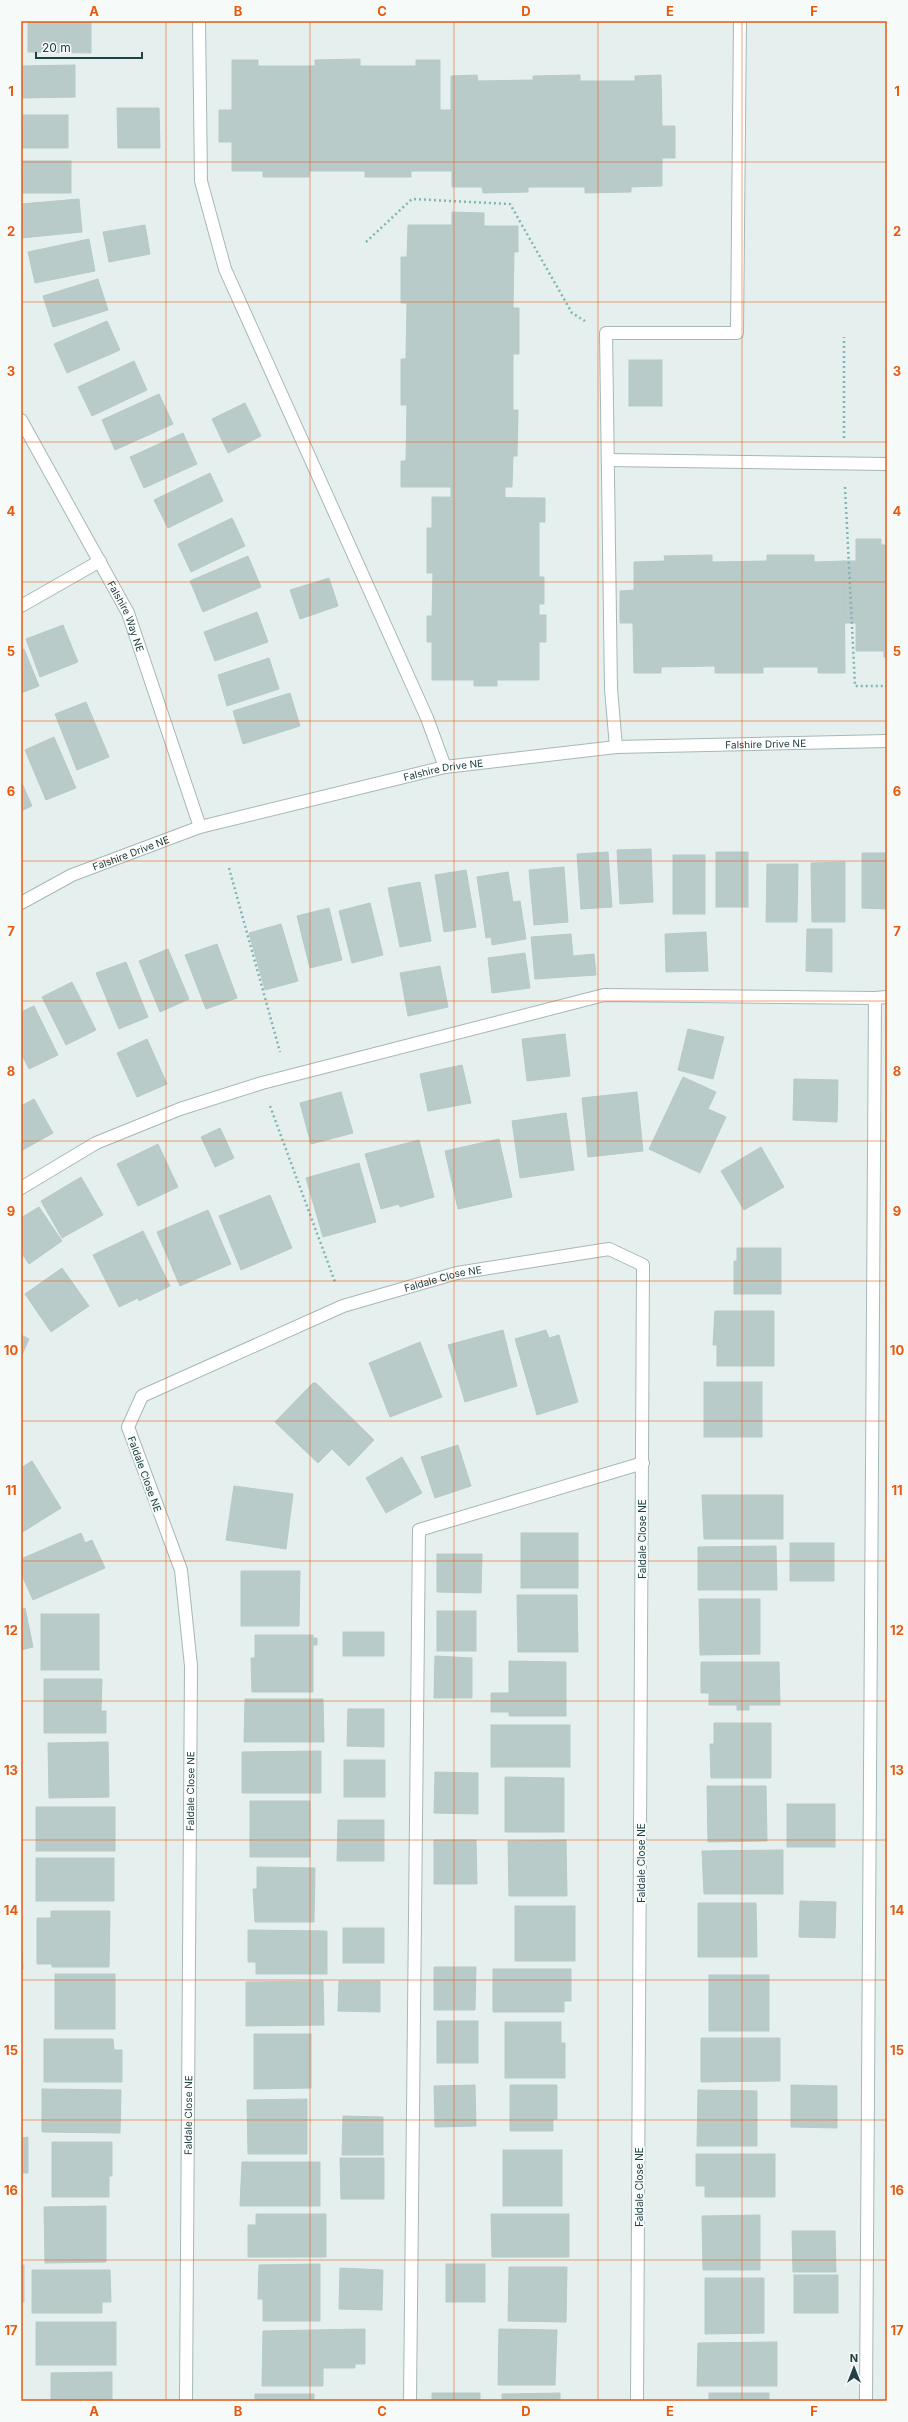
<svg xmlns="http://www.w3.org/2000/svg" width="908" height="2422" font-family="Inter,sans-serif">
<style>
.building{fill:#b9cbc9;stroke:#b6cac9}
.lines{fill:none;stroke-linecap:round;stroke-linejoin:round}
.minor-casing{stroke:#a6b7b8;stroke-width:14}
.path{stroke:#81b4b6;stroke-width:2.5;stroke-dasharray:2 3;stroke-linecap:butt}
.minor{stroke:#fff;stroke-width:12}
.grid{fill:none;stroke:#e8590c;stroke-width:1;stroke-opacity:0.55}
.labels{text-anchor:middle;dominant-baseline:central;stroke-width:4;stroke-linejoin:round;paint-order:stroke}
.street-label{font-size:10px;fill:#214044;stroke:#f6fbfa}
.neatline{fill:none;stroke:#e8590c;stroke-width:1.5}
.grid-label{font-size:13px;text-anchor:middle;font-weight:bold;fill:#e8590c}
</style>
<rect width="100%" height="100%" fill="#e5efee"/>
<!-- building -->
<g class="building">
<polygon points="28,21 91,21 91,53 28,52"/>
<polygon points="360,59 360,66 416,66 416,60 440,60 440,110 451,110 451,76 477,75 478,81 533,80 533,76 580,75 580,81 635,81 635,76 661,75 662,126 675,126 675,158 662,158 662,186 631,187 631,192 585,193 585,187 528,187 528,192 483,193 482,187 452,187 452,171 411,171 411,177 365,177 365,171 309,171 309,177 263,177 263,171 232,171 232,142 219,142 219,110 232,110 232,60 258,60 258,66 315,66 315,60"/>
<polygon points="75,65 75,97 21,98 21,66"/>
<polygon points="117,108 159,108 160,148 118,148"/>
<rect x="21" y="115" width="47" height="33"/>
<rect x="21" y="161" width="50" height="32"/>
<polygon points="79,199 82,232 21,238 21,204"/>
<polygon points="452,212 484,213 484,226 518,226 518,252 514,252 513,308 519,308 519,354 513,354 513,410 518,410 517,456 513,456 512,487 401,487 401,461 406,461 407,405 401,405 401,359 406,359 407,303 401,303 401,257 407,257 408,225 452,225"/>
<polygon points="145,225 150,254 109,262 103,232"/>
<polygon points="89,239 95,271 35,283 28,252"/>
<polygon points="98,279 108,310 53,327 43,296"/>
<polygon points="107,321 120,350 67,373 54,344"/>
<rect x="629" y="360" width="33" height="46"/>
<polygon points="134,361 147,390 92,416 78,387"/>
<polygon points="159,394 173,424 115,450 102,420"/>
<polygon points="245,403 261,436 228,453 212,419"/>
<polygon points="183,433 197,464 144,488 130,457"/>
<polygon points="210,473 223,501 168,528 154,500"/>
<rect x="451" y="487" width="54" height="11"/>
<polygon points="432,497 545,498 545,522 539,522 539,577 544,577 544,604 539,604 539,615 546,615 546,642 539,642 539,680 497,680 497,686 474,686 474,680 432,680 432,642 427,642 427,616 432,616 433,573 427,573 427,528 432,528"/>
<polygon points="232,518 245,546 191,572 178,544"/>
<polygon points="856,539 881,539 881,545 887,545 887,657 884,657 884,651 856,651"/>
<polygon points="712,555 712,562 767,561 767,555 814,555 814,562 844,561 845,673 818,673 818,667 763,667 763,673 715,673 715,666 661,667 661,673 634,673 633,623 620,623 620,591 634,590 634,562 665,561 664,556"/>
<polygon points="248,556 261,587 203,612 190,581"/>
<rect x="844" y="561" width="12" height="62"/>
<polygon points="329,578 338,606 300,619 290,590"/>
<polygon points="257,612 268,642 215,661 204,632"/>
<polygon points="63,625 78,662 40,677 26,639"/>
<polygon points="24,649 39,686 21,693 21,650"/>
<polygon points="269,658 279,689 227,706 218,675"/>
<polygon points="290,693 300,726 243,744 233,711"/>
<polygon points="86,702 109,757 77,770 55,714"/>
<polygon points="54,737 76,788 46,800 25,750"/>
<polygon points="21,781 32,806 21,811"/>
<polygon points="651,849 653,902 620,904 617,850"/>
<polygon points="608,852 612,907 581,909 577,854"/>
<rect x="716" y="852" width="32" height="55"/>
<polygon points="862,853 887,853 887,909 862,908"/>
<rect x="673" y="855" width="32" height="59"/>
<polygon points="845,862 845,922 812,922 811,863"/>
<polygon points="767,864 798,864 797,922 766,922"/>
<polygon points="564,867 568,922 534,925 529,870"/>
<polygon points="466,870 476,927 444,932 435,875"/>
<polygon points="508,872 513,902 520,901 526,939 492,945 491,937 486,938 477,877"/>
<polygon points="420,882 431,941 400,947 388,888"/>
<polygon points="370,903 383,955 352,963 339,911"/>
<polygon points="329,908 342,960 310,968 297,916"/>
<polygon points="281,924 298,981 265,990 249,933"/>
<polygon points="807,929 832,929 832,972 806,971"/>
<polygon points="706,932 708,971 666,972 665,934"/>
<polygon points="571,934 573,956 594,954 596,975 535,979 531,937"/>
<polygon points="217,944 237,998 206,1009 185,955"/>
<polygon points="168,949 189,999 160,1012 139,961"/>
<polygon points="525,953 530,988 492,993 488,958"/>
<polygon points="126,962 148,1017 119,1029 96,973"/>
<polygon points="440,966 448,1007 408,1016 400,973"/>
<polygon points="72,982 96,1030 66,1045 42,997"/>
<polygon points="34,1006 58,1055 29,1069 21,1053 21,1012"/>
<polygon points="688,1029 724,1037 713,1079 678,1070"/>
<polygon points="565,1034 570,1076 527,1081 522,1039"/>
<polygon points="147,1039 167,1084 137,1097 117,1053"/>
<polygon points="462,1065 471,1103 428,1111 420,1074"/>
<polygon points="683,1077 716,1092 708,1109 726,1117 700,1173 649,1149"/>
<polygon points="794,1079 838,1080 837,1122 793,1120"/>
<polygon points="341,1092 353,1133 311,1144 300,1103"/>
<polygon points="637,1092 643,1151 588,1157 582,1098"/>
<polygon points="34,1099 53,1133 21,1151 21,1106"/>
<polygon points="566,1113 574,1170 520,1178 512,1121"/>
<polygon points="220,1128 234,1158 215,1167 201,1137"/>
<polygon points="499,1139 512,1197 458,1209 445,1151"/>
<polygon points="419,1140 434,1197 400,1207 399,1204 381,1209 365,1154"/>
<polygon points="158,1144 178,1187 138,1206 117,1164"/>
<polygon points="761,1147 784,1187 744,1210 721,1171"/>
<polygon points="359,1163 376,1222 323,1237 306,1178"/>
<polygon points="81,1177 103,1215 62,1238 41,1201"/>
<polygon points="270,1195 292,1248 241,1270 219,1216"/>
<polygon points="39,1207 62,1241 29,1264 21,1252 21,1218"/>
<polygon points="208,1210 231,1264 180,1286 157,1232"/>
<polygon points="143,1231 170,1286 139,1301 138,1298 119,1307 93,1255"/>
<polygon points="737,1248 781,1248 781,1294 734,1294 734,1261 737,1261"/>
<polygon points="62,1268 89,1306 51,1332 25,1294"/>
<polygon points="715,1311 774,1311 774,1366 717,1366 717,1345 713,1345"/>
<polygon points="503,1330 517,1386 465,1402 448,1345"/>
<polygon points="546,1330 549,1338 559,1335 578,1402 537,1415 515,1339"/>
<polygon points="21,1335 29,1339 21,1357"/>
<polygon points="420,1342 442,1397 390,1417 369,1363"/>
<rect x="704" y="1382" width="58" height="55"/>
<polygon points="313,1383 316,1383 374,1440 349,1466 332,1449 318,1463 275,1422"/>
<polygon points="458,1445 471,1486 435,1498 421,1457"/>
<polygon points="402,1457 422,1493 386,1513 366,1478"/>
<polygon points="32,1461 61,1508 21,1533 21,1468"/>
<polygon points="234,1486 293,1494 286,1549 226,1540"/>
<polygon points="702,1495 783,1495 783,1539 704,1539"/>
<polygon points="81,1533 85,1543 92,1540 105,1568 33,1600 21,1573 21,1559"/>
<rect x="521" y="1533" width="57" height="55"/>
<rect x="790" y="1543" width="44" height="38"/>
<polygon points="776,1546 777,1590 698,1590 698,1547"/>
<polygon points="437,1554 482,1554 481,1593 437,1592"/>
<polygon points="241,1571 300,1571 299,1626 241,1626"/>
<polygon points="517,1595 577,1595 578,1652 518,1652"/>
<polygon points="699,1599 760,1599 760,1654 700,1655"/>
<polygon points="25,1608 33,1647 21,1650 21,1609"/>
<rect x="437" y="1611" width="39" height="40"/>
<rect x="41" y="1614" width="58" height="56"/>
<rect x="343" y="1632" width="41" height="24"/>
<polygon points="255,1635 313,1635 313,1638 317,1638 317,1645 313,1645 313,1692 252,1692 251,1658 255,1658"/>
<polygon points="435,1656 472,1658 472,1698 434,1698"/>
<polygon points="509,1661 566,1662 566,1716 509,1716 509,1712 491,1712 491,1693 509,1693"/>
<polygon points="701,1662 779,1662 780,1705 749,1705 749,1710 737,1710 737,1705 709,1705 709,1693 701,1693"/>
<polygon points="44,1679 102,1679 101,1711 106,1711 106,1733 44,1733"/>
<polygon points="245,1699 323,1699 324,1742 244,1742"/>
<polygon points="348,1709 384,1709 384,1747 347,1746"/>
<polygon points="714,1723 771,1723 771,1778 711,1778 710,1744 714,1744"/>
<rect x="491" y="1725" width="79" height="42"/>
<polygon points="108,1742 109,1797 49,1798 48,1743"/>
<polygon points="321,1751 321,1793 242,1793 242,1752"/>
<rect x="344" y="1760" width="41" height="37"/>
<polygon points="435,1772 478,1773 478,1814 434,1813"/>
<polygon points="505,1777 564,1778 564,1832 505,1832"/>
<polygon points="707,1786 766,1786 767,1841 708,1842"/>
<rect x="250" y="1801" width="60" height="56"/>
<rect x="787" y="1804" width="48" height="43"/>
<rect x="36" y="1807" width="79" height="44"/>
<polygon points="338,1820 384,1820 384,1861 337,1861"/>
<polygon points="434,1840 476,1840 477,1884 434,1884"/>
<polygon points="566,1840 567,1896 509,1896 508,1841"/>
<polygon points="783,1850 783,1894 704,1894 702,1851"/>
<rect x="36" y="1858" width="78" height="43"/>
<polygon points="257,1867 315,1868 314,1922 255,1922 253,1889 257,1889"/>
<polygon points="800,1901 836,1902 835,1938 799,1937"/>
<polygon points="698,1903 756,1903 757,1957 698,1957"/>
<rect x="515" y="1906" width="60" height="55"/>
<polygon points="51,1911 110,1911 109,1967 52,1967 52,1964 37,1964 37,1918 51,1918"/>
<polygon points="21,1928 23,1969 21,1970"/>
<rect x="343" y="1928" width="41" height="35"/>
<polygon points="248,1930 327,1931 327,1974 256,1974 256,1962 248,1962"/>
<polygon points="434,1967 476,1967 475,2010 434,2010"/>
<polygon points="493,1969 571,1969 571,2001 564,2001 564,2012 493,2012"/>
<rect x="55" y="1974" width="60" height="55"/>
<rect x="709" y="1975" width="60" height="56"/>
<polygon points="323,1981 324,2025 246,2026 246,1982"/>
<polygon points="339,1981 380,1981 380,2012 338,2011"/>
<rect x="437" y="2021" width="41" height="42"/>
<polygon points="505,2022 561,2022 561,2043 565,2043 565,2078 505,2078"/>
<polygon points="254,2034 311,2034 311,2088 254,2089"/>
<polygon points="701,2038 780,2038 780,2081 701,2082"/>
<polygon points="44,2039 113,2039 114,2050 122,2050 122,2082 44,2082"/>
<polygon points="475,2085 476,2126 435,2127 434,2086"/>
<polygon points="510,2085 557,2085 557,2119 553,2119 553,2131 510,2131"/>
<polygon points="791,2085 837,2086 837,2128 791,2127"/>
<polygon points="42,2089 121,2090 120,2133 42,2132"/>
<polygon points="698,2090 757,2091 757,2146 697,2146"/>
<polygon points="307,2099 307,2154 248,2154 247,2100"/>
<polygon points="343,2116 383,2117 383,2155 342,2155"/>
<polygon points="28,2137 28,2173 21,2173 21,2138"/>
<polygon points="52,2142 112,2142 112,2176 109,2176 109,2197 52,2197"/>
<rect x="503" y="2150" width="59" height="56"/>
<polygon points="696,2154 775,2154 775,2197 705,2197 705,2186 696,2186"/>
<polygon points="340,2158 384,2158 384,2199 341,2199"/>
<polygon points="242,2162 320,2162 320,2206 240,2206"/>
<polygon points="106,2206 106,2262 45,2263 44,2207"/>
<polygon points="256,2214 326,2214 326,2257 248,2257 248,2225 256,2225"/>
<polygon points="491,2214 569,2214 569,2257 492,2257"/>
<polygon points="760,2215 760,2270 703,2270 702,2216"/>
<polygon points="792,2231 835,2231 836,2272 793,2272"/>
<polygon points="320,2264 320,2321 263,2321 263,2299 258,2299 259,2265"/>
<rect x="446" y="2264" width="39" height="38"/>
<rect x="21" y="2265" width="3" height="37"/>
<polygon points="509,2267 567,2267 566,2322 508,2321"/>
<polygon points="340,2268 383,2270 382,2310 339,2309"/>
<polygon points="32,2270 110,2270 111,2302 102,2302 102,2313 32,2313"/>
<rect x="794" y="2275" width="44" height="38"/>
<polygon points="705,2278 764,2278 764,2333 705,2334"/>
<rect x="36" y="2322" width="80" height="43"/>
<polygon points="365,2329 365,2364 355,2364 355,2368 323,2368 323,2386 262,2386 263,2331"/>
<polygon points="499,2329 557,2330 555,2385 498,2385"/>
<polygon points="777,2342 777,2386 697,2386 698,2343"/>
<polygon points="112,2372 112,2401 51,2401 51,2373"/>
<rect x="432" y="2393" width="48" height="8"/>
<polygon points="560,2393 560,2401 502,2401 502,2394"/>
<rect x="709" y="2393" width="60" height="8"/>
<rect x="255" y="2394" width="59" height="7"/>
</g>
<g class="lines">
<defs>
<g id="minor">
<polyline points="199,21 201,181 225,269 427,718 445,767"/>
<path id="s1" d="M21 420 128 613 200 827"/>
<polyline points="608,460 887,464"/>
<polyline points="21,606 100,561"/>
<polyline points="616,747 611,689 606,333 737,333 740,21"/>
<path id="s2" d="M21 903 72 875 200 827 445 767 616 747 887 741"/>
<polyline points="875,998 887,997"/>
<polyline points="21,1188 96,1143 180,1109 262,1083 604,995 875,998 866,2401"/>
<path id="s3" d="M186 2401 191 1666 181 1570 128 1427 142 1396 343 1306 457 1273 609 1249 643 1265 637 2401"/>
<polyline points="410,2401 419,1530 643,1463"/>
</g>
</defs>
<!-- minor casing -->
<use href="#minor" class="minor-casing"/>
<!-- path -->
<g class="path">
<polyline points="366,242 412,199 510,204 572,313 585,321"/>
<polyline points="844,438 844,337"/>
<polyline points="845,487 855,686 887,686"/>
<polyline points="229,868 280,1052"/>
<polyline points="270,1106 335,1282"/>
</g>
<!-- minor -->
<use href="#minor" class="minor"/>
</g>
<!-- grid -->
<path class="grid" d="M166 21V2401M310 21V2401M454 21V2401M598 21V2401M742 21V2401M21 162H887M21 302H887M21 442H887M21 582H887M21 721H887M21 861H887M21 1001H887M21 1141H887M21 1281H887M21 1421H887M21 1561H887M21 1701H887M21 1840H887M21 1980H887M21 2120H887M21 2260H887"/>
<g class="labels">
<!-- street labels -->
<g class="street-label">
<text stroke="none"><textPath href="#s1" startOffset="223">Falshire Way NE</textPath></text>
<text stroke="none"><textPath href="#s2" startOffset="769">Falshire Drive NE</textPath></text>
<text stroke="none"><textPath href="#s2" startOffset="445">Falshire Drive NE</textPath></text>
<text stroke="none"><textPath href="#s2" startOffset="121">Falshire Drive NE</textPath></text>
<text stroke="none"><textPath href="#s3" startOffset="1342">Faldale Close NE</textPath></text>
<text transform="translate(145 1474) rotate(70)">Faldale Close NE</text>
<text transform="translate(642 1539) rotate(-90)">Faldale Close NE</text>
<text stroke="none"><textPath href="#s3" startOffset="610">Faldale Close NE</textPath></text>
<text transform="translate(641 1863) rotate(-90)">Faldale Close NE</text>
<text stroke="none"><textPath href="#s3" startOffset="286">Faldale Close NE</textPath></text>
<text transform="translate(639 2187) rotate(-90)">Faldale Close NE</text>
</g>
</g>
<!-- border -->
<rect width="908" height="2422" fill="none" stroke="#f6fbfa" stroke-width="44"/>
<!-- north arrow -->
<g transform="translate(854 2368)" stroke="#f6fbfa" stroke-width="3" paint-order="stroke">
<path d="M0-3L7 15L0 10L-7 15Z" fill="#214044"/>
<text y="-6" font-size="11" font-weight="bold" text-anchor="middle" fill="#214044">N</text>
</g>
<!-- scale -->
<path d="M36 52v6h106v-6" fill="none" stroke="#214044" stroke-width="2"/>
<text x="42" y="52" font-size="12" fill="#214044" stroke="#f6fbfa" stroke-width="3" paint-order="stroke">20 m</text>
<rect x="22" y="22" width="864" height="2378" class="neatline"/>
<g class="grid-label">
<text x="94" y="16">A</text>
<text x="238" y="16">B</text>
<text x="382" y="16">C</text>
<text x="526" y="16">D</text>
<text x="670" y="16">E</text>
<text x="814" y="16">F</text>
<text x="11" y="96">1</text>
<text x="897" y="96">1</text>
<text x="11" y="236">2</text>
<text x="897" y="236">2</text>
<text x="11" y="376">3</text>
<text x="897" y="376">3</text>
<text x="11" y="516">4</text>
<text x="897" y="516">4</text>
<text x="11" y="656">5</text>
<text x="897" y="656">5</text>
<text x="11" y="796">6</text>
<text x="897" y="796">6</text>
<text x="11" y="936">7</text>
<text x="897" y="936">7</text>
<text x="11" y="1076">8</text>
<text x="897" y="1076">8</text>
<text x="11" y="1216">9</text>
<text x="897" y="1216">9</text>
<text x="11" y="1355">10</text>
<text x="897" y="1355">10</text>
<text x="11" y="1495">11</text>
<text x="897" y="1495">11</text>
<text x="11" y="1635">12</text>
<text x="897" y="1635">12</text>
<text x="11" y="1775">13</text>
<text x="897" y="1775">13</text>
<text x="11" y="1915">14</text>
<text x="897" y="1915">14</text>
<text x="11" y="2055">15</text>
<text x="897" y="2055">15</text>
<text x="11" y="2195">16</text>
<text x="897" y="2195">16</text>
<text x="11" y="2335">17</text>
<text x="897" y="2335">17</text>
<text x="94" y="2416">A</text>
<text x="238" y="2416">B</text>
<text x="382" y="2416">C</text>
<text x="526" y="2416">D</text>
<text x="670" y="2416">E</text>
<text x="814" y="2416">F</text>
</g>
</svg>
